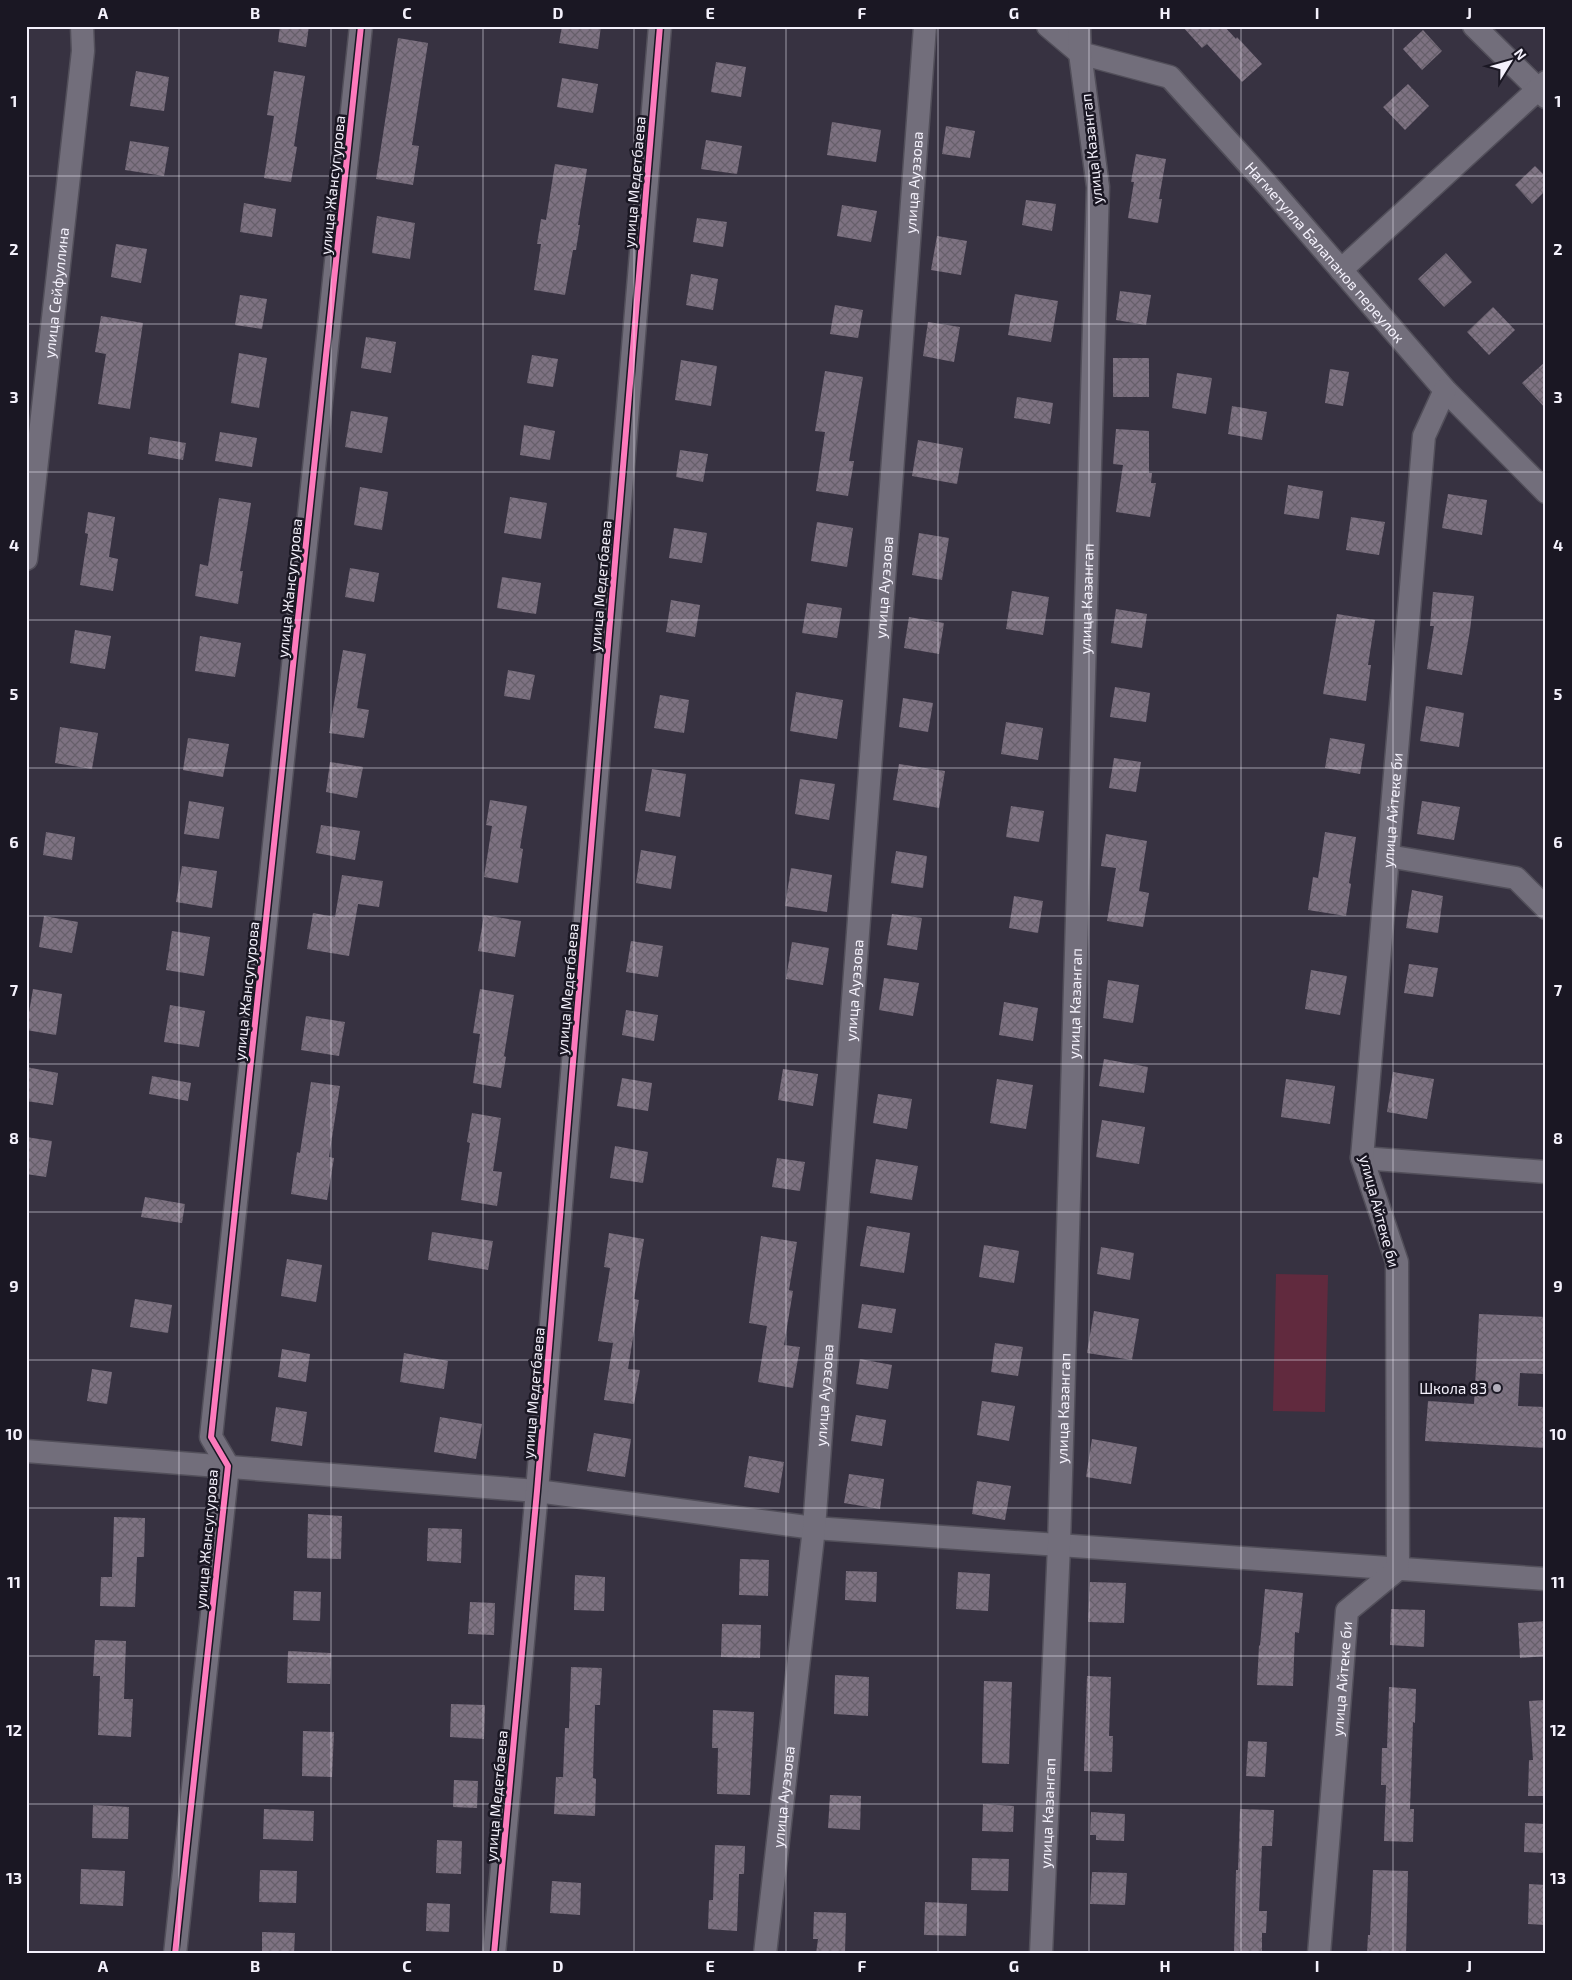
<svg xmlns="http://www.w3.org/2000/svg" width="1572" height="1980" font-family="'Exo 2',sans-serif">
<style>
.park{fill:#612a3e}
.building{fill:url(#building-cross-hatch)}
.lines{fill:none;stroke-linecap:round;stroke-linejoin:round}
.minor-casing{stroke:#524f5a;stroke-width:25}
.minor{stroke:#726e7b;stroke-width:22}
.cycleway-casing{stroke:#1a1723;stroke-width:9}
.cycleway{stroke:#fd7abc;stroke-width:6}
.grid{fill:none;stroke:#f4f1fc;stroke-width:1;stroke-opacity:0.55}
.poi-dot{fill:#b2aebb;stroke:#1a1723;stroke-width:2}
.labels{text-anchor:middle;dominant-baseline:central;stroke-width:5;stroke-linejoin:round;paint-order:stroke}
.street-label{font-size:15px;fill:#f4f1fc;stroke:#1a1723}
.poi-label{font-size:15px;fill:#f4f1fc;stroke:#1a1723;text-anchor:end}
.neatline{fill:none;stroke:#f4f1fc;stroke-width:2}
.grid-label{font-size:16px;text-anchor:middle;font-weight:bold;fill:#f4f1fc}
</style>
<defs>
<pattern id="building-cross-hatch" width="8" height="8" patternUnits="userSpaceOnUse" patternTransform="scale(1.25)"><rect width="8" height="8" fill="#7e7282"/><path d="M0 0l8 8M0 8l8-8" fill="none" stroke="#665f6a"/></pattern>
</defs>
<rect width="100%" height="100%" fill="#373241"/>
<!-- park -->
<polygon class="park" points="1276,1274 1328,1275 1325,1412 1273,1411"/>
<!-- building -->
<g class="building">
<polygon points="280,26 309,26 306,47 278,42"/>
<polygon points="562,26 601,26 598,49 559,43"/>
<polygon points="1182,26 1224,26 1236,39 1237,37 1262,64 1242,82 1207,44 1202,48"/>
<polygon points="1423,30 1442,51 1422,70 1403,49"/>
<polygon points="398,38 428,43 412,145 419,146 413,185 376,179"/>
<polygon points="716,62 746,67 741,97 711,92"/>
<polygon points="136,71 169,77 164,111 130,106"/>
<polygon points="274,71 305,76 294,146 297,147 291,182 264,178 274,116 267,115"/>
<polygon points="562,78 598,84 593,113 557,107"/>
<polygon points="1408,84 1429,106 1405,130 1383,107"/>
<polygon points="832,122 881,130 876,162 827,155"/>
<polygon points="946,126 975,131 970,158 942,154"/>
<polygon points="706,140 742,146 737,174 701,169"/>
<polygon points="130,141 169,147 164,176 125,170"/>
<polygon points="1136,154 1166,159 1159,199 1162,199 1158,223 1128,218 1134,182 1131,182"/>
<polygon points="555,164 587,169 578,225 580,225 576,250 573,250 565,295 534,290 541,244 537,244 541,219 546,220"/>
<polygon points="1535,166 1546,177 1546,190 1532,204 1515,185"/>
<polygon points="1026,200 1056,204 1052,231 1022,225"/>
<polygon points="244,203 276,209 272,237 240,232"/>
<polygon points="842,205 877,211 871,242 837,236"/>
<polygon points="377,216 415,223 410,259 372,253"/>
<polygon points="697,218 727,222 723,247 693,242"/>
<polygon points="937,236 967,241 961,275 931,270"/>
<polygon points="116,244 147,249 141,283 111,277"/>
<polygon points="1446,253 1472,282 1444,307 1418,279"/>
<polygon points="691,274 718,279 713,310 686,305"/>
<polygon points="1120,291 1151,295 1146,325 1116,320"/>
<polygon points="1015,294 1058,301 1051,342 1008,335"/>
<polygon points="240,295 267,299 262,329 235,325"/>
<polygon points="835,305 863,310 858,338 830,334"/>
<polygon points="1493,307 1515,330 1489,355 1467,332"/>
<polygon points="101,316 143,323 130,409 98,404 106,354 95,352"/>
<polygon points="928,322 960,327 954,362 923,356"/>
<polygon points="366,337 396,342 391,373 361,368"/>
<polygon points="239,353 267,358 259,408 231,403"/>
<polygon points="532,355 558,359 553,387 527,383"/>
<rect x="1113" y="358" width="36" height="39"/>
<polygon points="681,360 717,366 711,406 675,400"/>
<polygon points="1546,361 1546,409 1522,383"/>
<polygon points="1330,369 1349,372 1343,406 1325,403"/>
<polygon points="825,371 863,377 849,461 854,461 848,496 816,491 825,432 815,431"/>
<polygon points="1177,373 1212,378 1206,414 1172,408"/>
<polygon points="1017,397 1053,403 1050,424 1014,418"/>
<polygon points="1232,406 1267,412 1262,440 1228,434"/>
<polygon points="351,411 388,417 382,453 345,447"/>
<polygon points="524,425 555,431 550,460 520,455"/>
<polygon points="1116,429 1149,431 1149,473 1152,473 1151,483 1156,483 1150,517 1116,512 1123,465 1113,464"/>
<polygon points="220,432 257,438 252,467 215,461"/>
<polygon points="150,437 186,443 183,460 148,454"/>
<polygon points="918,440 963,448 957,484 912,476"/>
<polygon points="680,450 708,454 703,482 676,477"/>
<polygon points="1288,485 1323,491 1319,519 1284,514"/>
<polygon points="360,487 388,492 382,530 354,525"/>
<polygon points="1448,494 1487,500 1482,535 1442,528"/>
<polygon points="510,497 547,503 541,539 504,533"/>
<polygon points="219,498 251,503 240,571 243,571 238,604 195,596 200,564 208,566"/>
<polygon points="88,512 115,517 109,557 118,559 113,591 80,585 88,534 85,533"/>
<polygon points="1351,517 1385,522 1379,555 1346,550"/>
<polygon points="817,522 853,528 847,567 811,561"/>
<polygon points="674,528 707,533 702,563 669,558"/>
<polygon points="919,533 949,538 942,580 912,575"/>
<polygon points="350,568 379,573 374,602 345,597"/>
<polygon points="502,577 541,583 536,614 497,608"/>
<polygon points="1012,591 1049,597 1043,635 1006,629"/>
<polygon points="1433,592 1474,596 1470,630 1462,675 1427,669 1434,626 1430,626"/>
<polygon points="671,600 700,605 695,637 666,632"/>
<polygon points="807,603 842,608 837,638 802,633"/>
<polygon points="1116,609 1147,614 1142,648 1111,643"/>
<polygon points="1337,614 1375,620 1368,665 1371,665 1366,701 1323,694"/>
<polygon points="909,617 944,623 939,654 904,648"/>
<polygon points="75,630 111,636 105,669 70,663"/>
<polygon points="200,636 241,643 235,677 195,671"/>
<polygon points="343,650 366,654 357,708 369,710 364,738 329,733"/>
<polygon points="508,670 535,675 530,700 504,696"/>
<polygon points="1115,687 1150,693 1146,722 1110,717"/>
<polygon points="796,692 843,700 837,739 790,731"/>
<polygon points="660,695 689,700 684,733 654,728"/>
<polygon points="903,698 933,703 928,732 899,727"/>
<polygon points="1426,706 1464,713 1459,747 1420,741"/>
<polygon points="1006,722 1043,728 1038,760 1001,754"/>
<polygon points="60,727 98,733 92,769 55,763"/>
<polygon points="188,738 229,744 223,777 183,770"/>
<polygon points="1330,738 1365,744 1360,774 1325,768"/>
<polygon points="1114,758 1141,762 1136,792 1109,788"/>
<polygon points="330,762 363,767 357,798 326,792"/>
<polygon points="899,764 945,771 939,808 893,800"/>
<polygon points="652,769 686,774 680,817 645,811"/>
<polygon points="800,779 835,784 829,820 795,814"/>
<polygon points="490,800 527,806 520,848 523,849 518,883 484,877 492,826 486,825"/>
<polygon points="189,801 224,807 219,839 184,834"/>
<polygon points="1422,801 1460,807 1454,840 1417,834"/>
<polygon points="1011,806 1044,811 1039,842 1006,837"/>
<polygon points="321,825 360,831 355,860 316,853"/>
<polygon points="46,832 75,837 72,860 43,855"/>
<polygon points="1325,832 1356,837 1349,883 1351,884 1346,916 1308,910 1313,877 1318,878"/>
<polygon points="1106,834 1147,841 1139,891 1149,893 1143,927 1107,921 1116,868 1101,866"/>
<polygon points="641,850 676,856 671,889 636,883"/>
<polygon points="896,851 927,856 923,888 891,883"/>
<polygon points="182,866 217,871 212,908 176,902"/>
<polygon points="791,868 832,875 827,912 785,906"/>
<polygon points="342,875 383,881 379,907 358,904 349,956 307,949 313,913 335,917"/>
<polygon points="1412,890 1443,896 1438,933 1406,928"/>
<polygon points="1014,896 1043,901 1038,933 1009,928"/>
<polygon points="892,914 922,918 917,950 887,945"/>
<polygon points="484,915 521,921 515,957 478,951"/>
<polygon points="44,916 78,922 72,953 39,947"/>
<polygon points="172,931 210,937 204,976 166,970"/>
<polygon points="631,941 663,946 658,977 626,972"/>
<polygon points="792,942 829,948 823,985 786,979"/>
<polygon points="1409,964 1438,968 1433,997 1404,993"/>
<polygon points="1311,970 1347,976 1340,1015 1305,1009"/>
<polygon points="884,978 919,983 913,1016 879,1010"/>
<polygon points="1108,980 1139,985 1133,1023 1103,1018"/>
<polygon points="33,989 62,994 56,1035 26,1030"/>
<polygon points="480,989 514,995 504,1056 506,1057 501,1088 473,1083 480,1034 473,1033"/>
<polygon points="1004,1002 1038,1008 1033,1041 999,1035"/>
<polygon points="170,1005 205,1011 199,1047 164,1042"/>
<polygon points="626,1010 658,1015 654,1041 622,1035"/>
<polygon points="306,1016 345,1022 339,1056 301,1050"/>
<polygon points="1104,1059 1148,1067 1144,1093 1099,1086"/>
<polygon points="26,1067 58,1073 53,1105 26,1101"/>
<polygon points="783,1069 818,1074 813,1106 778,1100"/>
<polygon points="1393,1072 1434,1079 1427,1119 1387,1112"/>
<polygon points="152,1076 191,1083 188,1101 149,1094"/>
<polygon points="622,1078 652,1083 648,1111 617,1106"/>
<polygon points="997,1079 1033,1085 1026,1129 990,1123"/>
<polygon points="1286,1079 1335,1086 1330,1124 1281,1117"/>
<polygon points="311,1082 340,1086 329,1157 334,1158 327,1200 291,1194 297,1152 300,1153"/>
<polygon points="878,1094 912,1099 907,1129 873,1123"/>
<polygon points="472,1113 501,1118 493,1171 502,1172 497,1206 461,1200 470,1143 467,1142"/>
<polygon points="1102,1120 1145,1127 1139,1164 1096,1157"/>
<polygon points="26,1137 52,1141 46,1177 26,1174"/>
<polygon points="615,1146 648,1152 643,1183 610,1178"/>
<polygon points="777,1158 805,1162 800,1191 772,1187"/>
<polygon points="876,1159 918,1166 912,1200 870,1193"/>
<polygon points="145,1197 185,1204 182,1223 141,1217"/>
<polygon points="867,1226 910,1233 904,1273 860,1266"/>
<polygon points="432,1232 493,1241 488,1270 428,1260"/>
<polygon points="609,1233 644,1239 634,1299 639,1300 628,1369 640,1370 634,1404 604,1400 613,1343 598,1341 610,1268 604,1267"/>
<polygon points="761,1236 797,1242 789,1290 793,1291 784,1345 800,1347 793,1388 758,1382 767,1326 749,1323"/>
<polygon points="984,1245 1019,1251 1014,1283 979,1277"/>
<polygon points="1101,1247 1134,1253 1130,1280 1097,1274"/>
<polygon points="287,1259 322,1265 316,1302 281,1296"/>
<polygon points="135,1299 172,1305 168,1333 130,1327"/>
<polygon points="862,1304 896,1309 892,1333 858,1328"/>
<polygon points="1094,1311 1139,1319 1132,1360 1087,1353"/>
<polygon points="1479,1314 1546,1317 1546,1374 1520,1373 1518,1406 1546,1407 1546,1448 1425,1441 1428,1401 1474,1404"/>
<polygon points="995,1343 1023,1347 1018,1376 991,1372"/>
<polygon points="282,1349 310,1354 306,1382 278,1377"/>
<polygon points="404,1353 448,1361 444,1389 400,1382"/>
<polygon points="860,1359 892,1365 888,1389 856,1384"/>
<polygon points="92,1369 112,1372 107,1404 87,1401"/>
<polygon points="982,1401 1015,1406 1009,1441 977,1435"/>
<polygon points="276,1407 307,1412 302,1446 271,1441"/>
<polygon points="856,1415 886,1420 882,1446 851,1441"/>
<polygon points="440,1417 482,1424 476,1459 434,1452"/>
<polygon points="594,1433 631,1439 625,1477 587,1471"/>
<polygon points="1092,1439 1137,1447 1131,1484 1086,1477"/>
<polygon points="749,1456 784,1462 779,1493 744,1487"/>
<polygon points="849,1474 884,1479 880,1509 844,1503"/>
<polygon points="977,1481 1011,1486 1005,1520 972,1514"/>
<polygon points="308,1514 342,1516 341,1559 307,1558"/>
<polygon points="114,1517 145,1518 144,1557 137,1557 135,1607 100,1606 101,1577 112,1577"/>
<polygon points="428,1528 462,1529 461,1563 427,1561"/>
<polygon points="740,1559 769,1560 768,1596 739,1595"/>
<polygon points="846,1571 877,1572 876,1602 845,1600"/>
<polygon points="958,1572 990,1574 988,1611 956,1609"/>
<polygon points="575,1575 605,1577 604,1611 574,1610"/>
<polygon points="1090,1582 1126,1583 1124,1623 1088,1622"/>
<polygon points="1265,1589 1303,1593 1299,1633 1295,1632 1293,1686 1257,1685 1259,1645 1260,1646"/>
<polygon points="294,1591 321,1592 320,1621 293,1620"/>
<polygon points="470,1602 495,1603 494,1635 468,1634"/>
<polygon points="1391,1609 1425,1610 1424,1647 1390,1645"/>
<polygon points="1546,1621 1546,1656 1520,1658 1518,1623"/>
<polygon points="722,1624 761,1625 760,1658 721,1657"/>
<polygon points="95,1640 126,1641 124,1699 133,1699 131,1737 98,1735 100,1676 93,1676"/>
<polygon points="288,1651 331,1653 330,1684 287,1683"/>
<polygon points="571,1667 602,1668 600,1705 595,1705 593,1778 596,1779 595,1816 554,1814 556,1777 563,1777 565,1728 569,1728"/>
<polygon points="835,1675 869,1677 868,1716 834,1714"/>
<polygon points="1087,1676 1111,1677 1109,1736 1113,1736 1112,1772 1084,1771"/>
<polygon points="984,1681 1012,1682 1009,1764 982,1763"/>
<polygon points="1389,1687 1416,1689 1415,1723 1413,1722 1410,1809 1414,1809 1413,1842 1384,1841 1386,1785 1381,1785 1382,1748 1387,1748"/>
<polygon points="1546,1700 1546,1796 1528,1796 1529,1760 1533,1760 1529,1701"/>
<polygon points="451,1704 485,1705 484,1739 450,1737"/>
<polygon points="713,1710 754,1712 750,1795 717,1794 718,1748 712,1748"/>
<polygon points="303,1731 334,1732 332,1777 302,1776"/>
<polygon points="1248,1741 1267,1742 1265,1777 1246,1776"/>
<polygon points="454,1780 478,1781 477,1808 453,1807"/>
<polygon points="830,1795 861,1796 860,1830 828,1828"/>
<polygon points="983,1804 1014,1806 1013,1832 982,1831"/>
<polygon points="93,1805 129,1807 128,1839 92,1838"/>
<polygon points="264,1809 314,1811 313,1841 263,1839"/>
<polygon points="1240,1809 1274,1810 1272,1846 1262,1846 1259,1911 1267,1911 1266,1933 1262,1933 1262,1954 1234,1954 1236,1870 1238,1870"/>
<polygon points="1091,1812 1125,1814 1124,1841 1096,1840 1096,1835 1090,1835"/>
<polygon points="1525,1823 1546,1824 1546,1853 1524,1852"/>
<polygon points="437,1840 462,1841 461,1874 436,1873"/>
<polygon points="715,1845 745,1846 744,1874 739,1874 737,1931 708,1929 709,1900 713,1900"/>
<polygon points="972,1858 1009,1859 1008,1891 971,1890"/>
<polygon points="81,1869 125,1871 123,1906 80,1904"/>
<polygon points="260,1870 297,1871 296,1903 259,1902"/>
<polygon points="1373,1870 1408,1871 1406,1954 1367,1954 1368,1935 1370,1935"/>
<polygon points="1092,1872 1127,1873 1125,1905 1090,1904"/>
<polygon points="552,1881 581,1883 580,1915 550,1913"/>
<polygon points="1529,1884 1546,1885 1546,1925 1528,1924"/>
<polygon points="925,1902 967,1904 966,1936 924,1935"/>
<polygon points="427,1903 450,1904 449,1932 426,1931"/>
<polygon points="814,1912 846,1913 845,1954 816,1954 818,1939 813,1939"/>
<polygon points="262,1932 295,1933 294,1954 262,1954"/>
</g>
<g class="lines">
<defs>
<g id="minor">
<path id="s1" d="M1048 26 1080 53 1170 77 1272 190 1445 390 1546 492"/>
<polyline points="1474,26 1546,97"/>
<polyline points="1341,270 1546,82"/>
<path id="s2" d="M26 559 83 51 82 26"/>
<polyline points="1388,856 1516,878 1546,908"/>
<polyline points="1362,1158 1546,1172"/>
<polyline points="26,1451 537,1491 814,1528 1546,1579"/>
<polyline points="175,1954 228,1466 211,1437 361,26"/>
<polyline points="494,1954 537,1491 660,26"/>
<path id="s3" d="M765 1954 814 1528 925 26"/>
<path id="s4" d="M1041 1954 1059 1545 1098 187 1080 53 1079 26"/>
<path id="s5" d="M1319 1954 1347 1611 1398 1569 1397 1262 1362 1158 1424 436 1445 390"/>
</g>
</defs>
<!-- minor casing -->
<use href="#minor" class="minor-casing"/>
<!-- minor -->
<use href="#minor" class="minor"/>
<defs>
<g id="cycleway">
<polyline points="175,1954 228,1466 211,1437 361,26"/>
<polyline points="494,1954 537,1491 660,26"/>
</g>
</defs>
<!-- cycleway casing -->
<use href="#cycleway" class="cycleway-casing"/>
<!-- cycleway -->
<use href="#cycleway" class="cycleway"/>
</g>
<!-- grid -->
<path class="grid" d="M179 26V1954M331 26V1954M483 26V1954M634 26V1954M786 26V1954M938 26V1954M1089 26V1954M1241 26V1954M1393 26V1954M26 176H1546M26 324H1546M26 472H1546M26 620H1546M26 768H1546M26 916H1546M26 1064H1546M26 1212H1546M26 1360H1546M26 1508H1546M26 1656H1546M26 1804H1546"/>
<!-- markers -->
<circle class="poi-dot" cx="1497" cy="1388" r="5"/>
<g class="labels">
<!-- street labels -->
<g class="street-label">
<text transform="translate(1091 149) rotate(-96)">улица Казангап</text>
<text transform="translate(634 182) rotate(-85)">улица Медетбаева</text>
<text stroke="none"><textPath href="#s3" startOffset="1778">улица Ауэзова</textPath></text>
<text transform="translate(332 185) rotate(-84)">улица Жансугурова</text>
<text stroke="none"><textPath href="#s1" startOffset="369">Нагметулла Балапанов переулок</textPath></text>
<text stroke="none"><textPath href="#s2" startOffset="268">улица Сейфуллина</textPath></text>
<text transform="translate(600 586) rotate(-85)">улица Медетбаева</text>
<text stroke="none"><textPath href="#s3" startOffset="1372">улица Ауэзова</textPath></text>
<text transform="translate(289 588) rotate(-84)">улица Жансугурова</text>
<text stroke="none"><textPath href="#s4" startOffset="1356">улица Казангап</textPath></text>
<text stroke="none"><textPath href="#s5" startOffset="1176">улица Айтеке би</textPath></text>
<text transform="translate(567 989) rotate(-85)">улица Медетбаева</text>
<text transform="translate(246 991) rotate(-84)">улица Жансугурова</text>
<text stroke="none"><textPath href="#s3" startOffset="968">улица Ауэзова</textPath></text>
<text stroke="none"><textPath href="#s4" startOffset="951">улица Казангап</textPath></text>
<text transform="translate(1380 1211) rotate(75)">улица Айтеке би</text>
<text transform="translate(533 1393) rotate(-85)">улица Медетбаева</text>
<text stroke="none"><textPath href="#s3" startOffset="562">улица Ауэзова</textPath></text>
<text stroke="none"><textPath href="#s4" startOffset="546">улица Казангап</textPath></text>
<text transform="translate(206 1539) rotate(-85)">улица Жансугурова</text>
<text stroke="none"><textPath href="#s5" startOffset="276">улица Айтеке би</textPath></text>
<text transform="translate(496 1796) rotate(-85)">улица Медетбаева</text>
<text stroke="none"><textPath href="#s3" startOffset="158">улица Ауэзова</textPath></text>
<text stroke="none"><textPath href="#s4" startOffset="141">улица Казангап</textPath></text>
</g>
<!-- poi labels -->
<g class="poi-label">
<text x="1487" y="1388">Школа 83</text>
</g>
</g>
<!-- border -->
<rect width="1572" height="1980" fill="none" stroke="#1a1723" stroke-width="55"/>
<!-- north arrow -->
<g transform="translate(1510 62) rotate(53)" stroke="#1a1723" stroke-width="4" paint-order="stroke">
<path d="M0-4L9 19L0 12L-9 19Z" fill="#f4f1fc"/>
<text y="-8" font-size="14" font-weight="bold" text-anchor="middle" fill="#f4f1fc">N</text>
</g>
<rect x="28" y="28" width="1516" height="1924" class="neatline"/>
<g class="grid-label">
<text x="103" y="19">A</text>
<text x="255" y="19">B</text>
<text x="407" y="19">C</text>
<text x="558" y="19">D</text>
<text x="710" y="19">E</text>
<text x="862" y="19">F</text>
<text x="1014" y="19">G</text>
<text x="1165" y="19">H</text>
<text x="1317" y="19">I</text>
<text x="1469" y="19">J</text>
<text x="14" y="107">1</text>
<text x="1558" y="107">1</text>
<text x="14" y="255">2</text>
<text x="1558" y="255">2</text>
<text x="14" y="403">3</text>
<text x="1558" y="403">3</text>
<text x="14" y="551">4</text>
<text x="1558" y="551">4</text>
<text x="14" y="700">5</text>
<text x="1558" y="700">5</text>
<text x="14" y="848">6</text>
<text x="1558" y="848">6</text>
<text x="14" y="996">7</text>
<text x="1558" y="996">7</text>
<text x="14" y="1144">8</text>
<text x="1558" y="1144">8</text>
<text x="14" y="1292">9</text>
<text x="1558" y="1292">9</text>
<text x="14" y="1440">10</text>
<text x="1558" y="1440">10</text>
<text x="14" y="1588">11</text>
<text x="1558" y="1588">11</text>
<text x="14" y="1736">12</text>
<text x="1558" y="1736">12</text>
<text x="14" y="1884">13</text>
<text x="1558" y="1884">13</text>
<text x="103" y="1972">A</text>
<text x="255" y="1972">B</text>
<text x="407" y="1972">C</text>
<text x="558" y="1972">D</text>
<text x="710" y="1972">E</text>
<text x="862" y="1972">F</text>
<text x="1014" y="1972">G</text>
<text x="1165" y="1972">H</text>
<text x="1317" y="1972">I</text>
<text x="1469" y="1972">J</text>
</g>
</svg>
